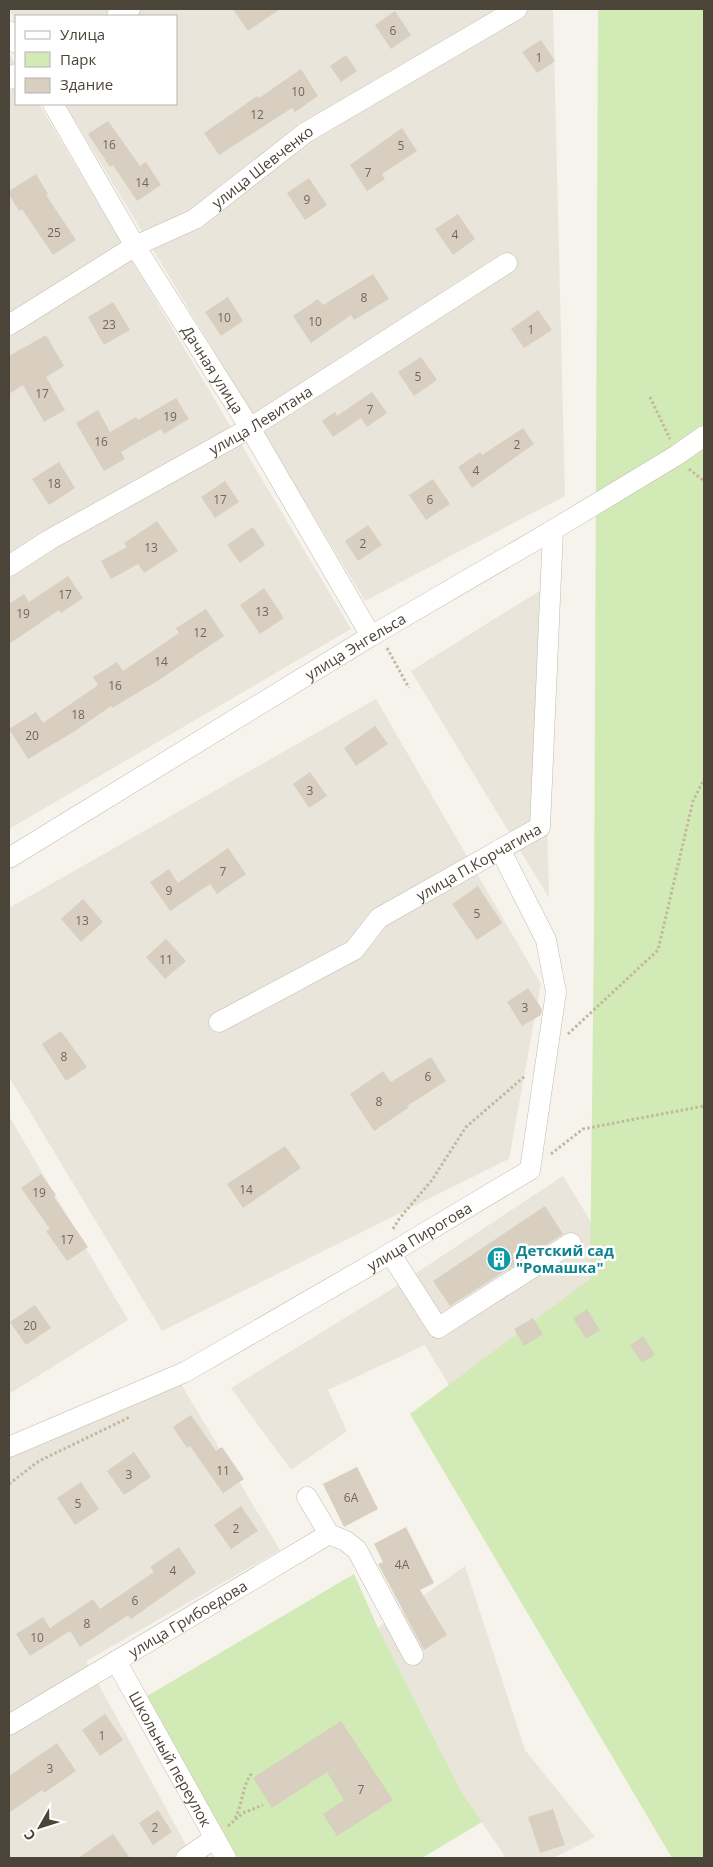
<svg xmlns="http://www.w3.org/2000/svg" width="713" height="1867" font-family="'Open Sans',sans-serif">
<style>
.residential{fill:#eae5da}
.green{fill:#d2eab5}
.building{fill:#d8cfc1}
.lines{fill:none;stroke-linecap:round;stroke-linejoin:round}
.minor-casing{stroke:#c2bbae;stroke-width:21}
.path{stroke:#c4b79f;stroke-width:3;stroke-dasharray:2.5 2.5;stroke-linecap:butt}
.minor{stroke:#fff;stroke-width:20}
.labels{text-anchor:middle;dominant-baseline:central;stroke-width:5;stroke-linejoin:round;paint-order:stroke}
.number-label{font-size:12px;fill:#6e675b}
.street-label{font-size:15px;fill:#4b4439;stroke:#fff}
.culture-label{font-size:15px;font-weight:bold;fill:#0d838f;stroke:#fff;text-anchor:start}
</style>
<rect width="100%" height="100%" fill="#f6f3ec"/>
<!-- residential -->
<g class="residential">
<polygon points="9,9 553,9 565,496 365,601 65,104 176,104 176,16 16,16 16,23"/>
<polygon points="9,53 16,66 16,104 39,104 351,629 9,829"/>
<polygon points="541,590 549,898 411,671"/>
<polygon points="376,699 541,984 509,1159 162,1331 9,1077 9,908"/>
<polygon points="9,1116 128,1320 9,1394"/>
<polygon points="563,1176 689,1382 491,1456 425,1345 328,1390 347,1431 291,1470 231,1388 392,1289"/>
<polygon points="181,1384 280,1550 86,1661 193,1858 9,1858 9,1457"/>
<polygon points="465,1566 525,1750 595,1837 553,1858 506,1858 462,1793 378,1628"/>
</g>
<!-- green -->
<g class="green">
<polygon points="598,9 704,9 704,1858 672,1858 410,1414 590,1279 594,933"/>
<polygon points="354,1574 378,1628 462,1793 482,1822 422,1858 232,1858 142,1699"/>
</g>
<!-- building -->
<g class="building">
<polygon points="233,9 280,9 248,31"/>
<polygon points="395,11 411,35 391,49 375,25"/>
<polygon points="541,40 555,61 537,73 522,52"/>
<polygon points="346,55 357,71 341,82 330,66"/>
<polygon points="301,69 318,96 295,112 292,108 219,155 204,133 257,96 259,98"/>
<polygon points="108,121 140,166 146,162 161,185 137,201 113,165 110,167 88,134"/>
<polygon points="402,128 417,151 382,174 385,179 367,191 350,165"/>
<polygon points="36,174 48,194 46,195 76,240 53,255 22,209 19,211 9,194 9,191"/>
<polygon points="309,178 327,205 305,220 287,193"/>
<polygon points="458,214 475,239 453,255 435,229"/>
<polygon points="373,274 389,299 354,320 351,315 311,343 293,316 318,299 323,305"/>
<polygon points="228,297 243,321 221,336 205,312"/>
<polygon points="113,302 130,330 104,345 88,317"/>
<polygon points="538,310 552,330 524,348 511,329"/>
<polygon points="46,335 64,366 46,377 65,410 44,422 23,385 9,394 9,356"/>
<polygon points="421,357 437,380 414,396 398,372"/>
<polygon points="372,392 387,413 367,427 361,418 333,437 322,421 335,412 337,416"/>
<polygon points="176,398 189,419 164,434 161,429 121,452 125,459 104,471 76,423 98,410 110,432 136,417 138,420"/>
<polygon points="523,428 534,444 472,488 458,467 480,452 482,455"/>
<polygon points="59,462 75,488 49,505 32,479"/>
<polygon points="433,479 450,504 426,520 409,495"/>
<polygon points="225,481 239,502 215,518 201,497"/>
<polygon points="157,521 178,551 144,573 138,564 111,579 101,561 127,547 124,543"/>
<polygon points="368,525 382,545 358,561 345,541"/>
<polygon points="253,527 265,545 240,563 227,545"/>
<polygon points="68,576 83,598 61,613 59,610 9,644 9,604 24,594 29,602"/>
<polygon points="264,588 284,618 260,634 240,605"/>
<polygon points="206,609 224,636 159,680 112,708 111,706 75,731 28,759 9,729 36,712 43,723 98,685 93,677 117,662 123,671 179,633 176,628"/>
<polygon points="375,726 388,744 356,766 344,748"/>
<polygon points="310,772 327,796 309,808 293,784"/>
<polygon points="228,848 246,874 217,894 210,884 170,911 150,882 169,869 178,883"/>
<polygon points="478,886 502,923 477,940 452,904"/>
<polygon points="83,899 103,922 81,942 61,919"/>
<polygon points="166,939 186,961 165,979 146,957"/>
<polygon points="528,988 542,1009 541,1015 522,1026 507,1002"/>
<polygon points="61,1031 87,1067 66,1081 42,1044"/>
<polygon points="431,1057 446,1081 407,1106 408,1108 374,1131 350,1094 383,1071 391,1082"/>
<polygon points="285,1146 301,1168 243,1208 227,1184"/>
<polygon points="41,1174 56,1195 54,1197 88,1247 67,1261 46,1231 50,1229 21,1188"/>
<polygon points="545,1206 563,1234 450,1306 433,1281"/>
<polygon points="35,1305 51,1328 26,1345 10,1322"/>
<polygon points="587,1309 600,1330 586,1339 573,1318"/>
<polygon points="533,1318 543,1334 524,1346 514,1329"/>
<polygon points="643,1336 655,1355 642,1363 630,1345"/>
<polygon points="191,1415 216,1451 222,1447 244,1479 223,1493 190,1446 187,1448 173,1427"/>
<polygon points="134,1452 151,1477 124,1495 107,1471"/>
<polygon points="357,1467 378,1509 344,1527 323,1484"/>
<polygon points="81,1482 99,1509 75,1525 57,1498"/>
<polygon points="241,1506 258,1531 231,1549 214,1525"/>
<polygon points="406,1527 434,1583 420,1590 447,1635 424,1650 378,1564 383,1562 374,1544"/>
<polygon points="179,1547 196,1573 131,1619 128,1615 80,1647 70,1631 30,1656 16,1634 43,1617 50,1628 93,1599 100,1609 154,1572 150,1567"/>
<polygon points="105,1714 123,1740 100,1756 82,1730"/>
<polygon points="341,1721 393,1800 337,1836 323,1814 344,1800 327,1772 272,1808 253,1778"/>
<polygon points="57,1743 76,1771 44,1793 42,1790 9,1813 9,1776"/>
<polygon points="553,1809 565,1845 540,1853 528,1817"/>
<polygon points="158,1810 172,1832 153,1845 139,1823"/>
<polygon points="113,1834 130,1858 78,1858"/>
</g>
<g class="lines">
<defs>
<g id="minor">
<polyline points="117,16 130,9"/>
<polyline points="9,31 16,43"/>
<polyline points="9,79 16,74"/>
<path id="s1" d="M53 104 135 246 250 428 371 636"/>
<path id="s2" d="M9 325 135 246 195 219 305 133 517 9"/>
<path id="s3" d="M9 566 49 540 250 428 507 263"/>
<path id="s4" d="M9 858 371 636 553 530 677 455 704 436"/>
<path id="s5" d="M219 1022 354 950 379 918 540 827 553 530"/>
<polyline points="390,1253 438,1328 571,1243"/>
<path id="s6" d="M9 1447 185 1372 381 1259 530 1170 556 992 546 940 500 849"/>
<polyline points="329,1534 346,1541 357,1550 413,1655"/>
<path id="s7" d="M116 1661 226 1858"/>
<path id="s8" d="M9 1725 329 1534 307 1497"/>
<polyline points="186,1858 215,1838"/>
</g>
</defs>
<!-- minor casing -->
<use href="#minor" class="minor-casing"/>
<!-- path -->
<g class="path">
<polyline points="650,397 670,439"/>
<polyline points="689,469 704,481"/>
<polyline points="387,648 409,688"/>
<polyline points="568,1034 658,950 693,801 704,779"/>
<polyline points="551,1154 583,1129 704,1106"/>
<polyline points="393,1229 399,1219 432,1180 466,1127 525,1076"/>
<polyline points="9,1484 39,1461 130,1417"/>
<path d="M235 1818C243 1804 242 1784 253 1772"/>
<polyline points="228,1826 243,1813 263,1805"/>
</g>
<!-- minor -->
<use href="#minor" class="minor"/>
</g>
<!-- icons -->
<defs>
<symbol id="building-disc" viewBox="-11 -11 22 22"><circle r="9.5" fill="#0f9aa8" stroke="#fff"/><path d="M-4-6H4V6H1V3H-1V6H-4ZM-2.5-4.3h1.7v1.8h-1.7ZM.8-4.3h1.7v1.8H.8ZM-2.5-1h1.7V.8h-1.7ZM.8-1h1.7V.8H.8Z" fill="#fff"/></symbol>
</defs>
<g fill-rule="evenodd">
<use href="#building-disc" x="485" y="1245" width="28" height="28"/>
</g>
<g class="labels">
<!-- number labels -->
<g class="number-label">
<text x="393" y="30">6</text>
<text x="539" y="57">1</text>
<text x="298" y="91">10</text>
<text x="257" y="114">12</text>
<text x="109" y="144">16</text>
<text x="401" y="145">5</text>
<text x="368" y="172">7</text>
<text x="142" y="182">14</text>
<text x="307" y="199">9</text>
<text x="54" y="232">25</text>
<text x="455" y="234">4</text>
<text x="364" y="297">8</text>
<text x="224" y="317">10</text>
<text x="315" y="321">10</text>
<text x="109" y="324">23</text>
<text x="531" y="329">1</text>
<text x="418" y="376">5</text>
<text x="42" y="393">17</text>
<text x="370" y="409">7</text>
<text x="170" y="416">19</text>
<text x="101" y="441">16</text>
<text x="517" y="444">2</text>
<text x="476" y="470">4</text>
<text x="54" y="483">18</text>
<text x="220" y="499">17</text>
<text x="430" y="499">6</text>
<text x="363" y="543">2</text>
<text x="151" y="547">13</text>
<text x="65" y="594">17</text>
<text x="262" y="611">13</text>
<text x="23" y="613">19</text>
<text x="200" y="632">12</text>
<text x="161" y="661">14</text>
<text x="115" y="685">16</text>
<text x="78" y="714">18</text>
<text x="32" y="735">20</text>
<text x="310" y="790">3</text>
<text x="223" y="871">7</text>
<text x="169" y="890">9</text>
<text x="477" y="913">5</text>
<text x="82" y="920">13</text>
<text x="166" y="959">11</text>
<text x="525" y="1007">3</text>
<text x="64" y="1056">8</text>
<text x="428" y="1076">6</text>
<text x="379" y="1101">8</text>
<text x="246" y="1189">14</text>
<text x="39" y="1192">19</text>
<text x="67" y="1239">17</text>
<text x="30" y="1325">20</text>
<text x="223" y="1470">11</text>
<text x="129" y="1474">3</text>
<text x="351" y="1497">6А</text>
<text x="78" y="1503">5</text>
<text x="236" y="1528">2</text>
<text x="402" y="1564">4А</text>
<text x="173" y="1570">4</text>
<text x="135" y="1600">6</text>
<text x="87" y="1623">8</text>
<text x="37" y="1637">10</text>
<text x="102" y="1735">1</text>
<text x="50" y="1768">3</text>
<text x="361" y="1789">7</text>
<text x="155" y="1827">2</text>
</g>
<!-- street labels -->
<g class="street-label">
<text stroke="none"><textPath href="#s2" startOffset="300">улица Шевченко</textPath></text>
<text stroke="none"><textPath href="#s1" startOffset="310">Дачная улица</textPath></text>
<text stroke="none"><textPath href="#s3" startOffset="291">улица Левитана</textPath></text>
<text stroke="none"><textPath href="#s4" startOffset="406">улица Энгельса</textPath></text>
<text stroke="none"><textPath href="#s5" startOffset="308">улица П.Корчагина</textPath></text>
<text stroke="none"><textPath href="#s6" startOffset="462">улица Пирогова</textPath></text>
<text stroke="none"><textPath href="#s8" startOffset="208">улица Грибоедова</textPath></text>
<text stroke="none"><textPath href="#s7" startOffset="112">Школьный переулок</textPath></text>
</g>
<!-- culture labels -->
<g class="culture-label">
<text x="516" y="1250">Детский сад<tspan x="516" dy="17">"Ромашка"</tspan></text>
</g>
</g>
<!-- border -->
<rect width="713" height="1867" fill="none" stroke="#4b4439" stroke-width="20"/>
<!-- legend -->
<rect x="15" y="15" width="162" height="90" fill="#ffffff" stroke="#b7b4b0"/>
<rect x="25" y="31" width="25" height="8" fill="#ffffff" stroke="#b7b4b0"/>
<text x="60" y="40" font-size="15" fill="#4b4439">Улица</text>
<rect x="25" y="52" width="25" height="15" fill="#d2eab5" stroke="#b7b4b0"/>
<text x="60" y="65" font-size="15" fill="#4b4439">Парк</text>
<rect x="25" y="78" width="25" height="15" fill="#d8cfc1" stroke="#b7b4b0"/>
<text x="60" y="90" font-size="15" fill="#4b4439">Здание</text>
<!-- north arrow -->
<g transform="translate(40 1827) rotate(231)" stroke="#ffffff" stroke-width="4" paint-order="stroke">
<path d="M0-4L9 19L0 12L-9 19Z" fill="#4b4439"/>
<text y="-8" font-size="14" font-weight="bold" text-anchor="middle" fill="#4b4439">С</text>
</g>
</svg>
